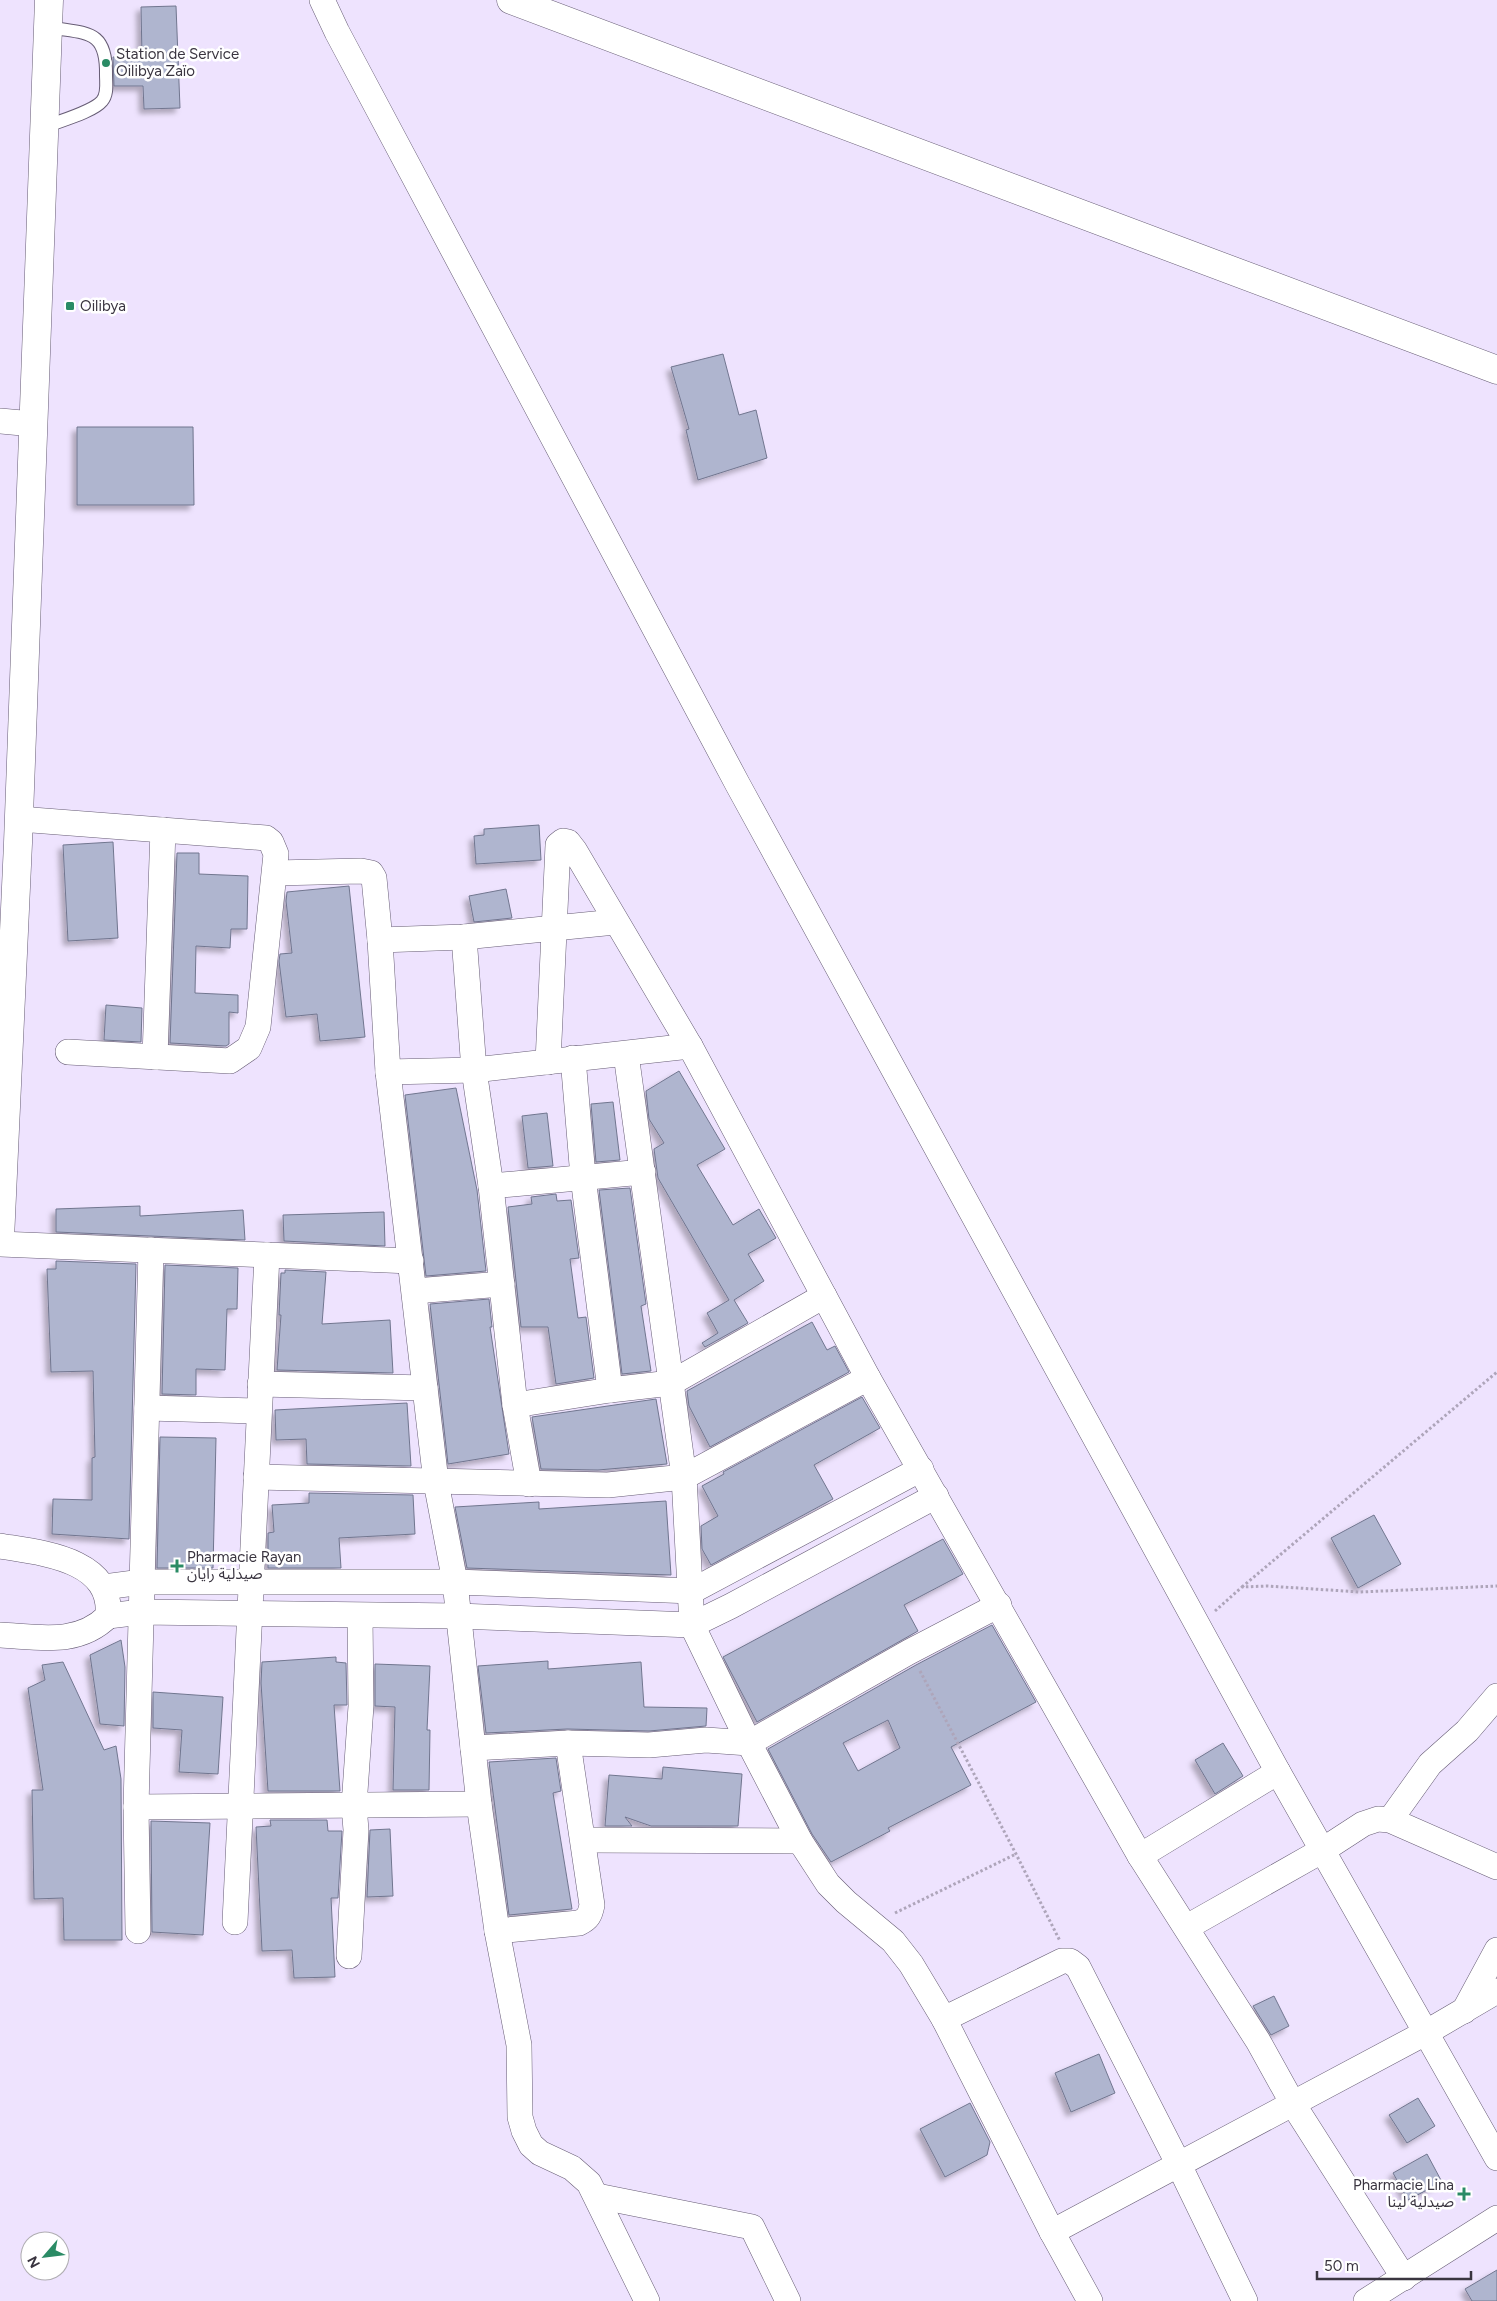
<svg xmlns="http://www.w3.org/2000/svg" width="1497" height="2301" font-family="Figtree,'Noto Sans Arabic',sans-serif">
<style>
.building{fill:#afb5cf;stroke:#71768f;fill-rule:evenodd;filter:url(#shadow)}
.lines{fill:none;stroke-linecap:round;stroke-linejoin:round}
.service-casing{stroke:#675d75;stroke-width:14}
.minor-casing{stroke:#675d75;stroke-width:26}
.tertiary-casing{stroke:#675d75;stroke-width:29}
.trunk-casing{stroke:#675d75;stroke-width:29}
.path{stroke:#aea5ba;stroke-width:3;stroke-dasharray:2.5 2.5;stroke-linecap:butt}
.service{stroke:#fff;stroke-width:12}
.minor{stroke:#fff;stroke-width:25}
.tertiary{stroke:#fff;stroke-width:28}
.trunk{stroke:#fff;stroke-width:28}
.poi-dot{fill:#2a8b65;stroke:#fff;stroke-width:2}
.labels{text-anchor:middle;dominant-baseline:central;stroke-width:5;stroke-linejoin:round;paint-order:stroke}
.poi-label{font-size:15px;fill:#3a3540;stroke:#fff;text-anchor:start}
</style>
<defs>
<filter id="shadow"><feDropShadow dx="-4.5" dy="4.5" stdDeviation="2.5" flood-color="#0004"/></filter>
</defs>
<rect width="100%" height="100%" fill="#eee3fe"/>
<!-- building -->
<g class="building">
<polygon points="176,6 180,108 144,109 143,86 114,86 113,57 142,57 141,7"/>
<polygon points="723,354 739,415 756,410 767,458 698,480 686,430 689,429 671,367"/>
<polygon points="77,427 193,427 194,505 77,505"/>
<polygon points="539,825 541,860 476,864 474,836 484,835 484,829"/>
<polygon points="113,842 118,938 68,941 63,845"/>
<polygon points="177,853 199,853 199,874 248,876 247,929 231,929 230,948 196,946 195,993 238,995 238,1013 229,1012 229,1044 226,1046 170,1043"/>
<polygon points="349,886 365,1037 320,1041 317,1014 286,1017 279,961 280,954 292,953 286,901 287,892"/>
<polygon points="506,889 512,918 474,922 469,896"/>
<polygon points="106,1005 142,1008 141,1042 104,1040"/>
<polygon points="679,1071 725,1149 697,1165 733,1225 759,1209 776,1238 748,1254 764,1281 734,1300 748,1323 705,1347 702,1343 718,1333 707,1313 729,1300 658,1178 654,1149 664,1143 649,1119 646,1091"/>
<polygon points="456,1088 477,1190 486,1271 426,1276 405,1095"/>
<polygon points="613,1102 620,1160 596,1162 591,1104"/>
<polygon points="547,1113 553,1166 528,1168 522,1116"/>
<polygon points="630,1188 646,1304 641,1306 651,1371 622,1374 599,1190"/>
<polygon points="556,1194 557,1201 571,1200 579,1258 570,1259 578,1318 586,1317 594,1378 556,1384 548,1327 521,1327 508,1207 532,1204 531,1197"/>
<polygon points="140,1206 140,1216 243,1210 245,1240 56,1232 56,1209"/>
<polygon points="384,1212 385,1246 284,1241 283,1215"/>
<polygon points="56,1261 136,1264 129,1539 52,1534 53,1499 92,1500 92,1458 95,1457 93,1371 51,1372 47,1269 56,1269"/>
<polygon points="165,1265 238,1268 237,1309 227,1309 225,1370 196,1369 196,1395 162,1394"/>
<polygon points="285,1270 326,1272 322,1324 390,1320 393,1373 277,1370 281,1315 279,1315 281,1273 285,1273"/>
<polygon points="489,1299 492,1327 490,1327 509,1454 448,1464 430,1304"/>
<polygon points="812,1322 827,1350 835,1346 849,1372 710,1447 689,1406 687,1391"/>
<polygon points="862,1397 880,1428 814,1465 833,1499 711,1565 702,1549 701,1526 718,1516 702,1486 724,1474 723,1472"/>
<polygon points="656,1399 667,1464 598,1470 541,1469 532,1417"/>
<polygon points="407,1403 411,1466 307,1464 306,1439 276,1440 275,1410"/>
<polygon points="160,1437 216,1438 213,1568 157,1568"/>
<polygon points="309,1493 413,1495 415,1534 339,1538 341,1568 268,1568 268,1533 274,1532 272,1505 309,1503"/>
<polygon points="666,1501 671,1575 467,1568 455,1507 539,1502 539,1509"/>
<polygon points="1374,1515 1401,1564 1358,1588 1331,1538"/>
<polygon points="943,1539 963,1574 904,1605 918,1631 757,1722 723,1657"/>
<path d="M992 1625 1036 1702 951 1747 971 1785 888 1828 890 1831 831 1862 812 1834 768 1749 916 1665ZM888 1720 900 1748 858 1771 843 1743Z"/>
<polygon points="121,1640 125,1667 124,1726 100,1724 90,1655"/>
<polygon points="336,1657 336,1662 346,1663 347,1705 334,1705 340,1791 268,1791 261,1683 262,1662"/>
<polygon points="548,1661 548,1669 641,1662 644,1707 707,1708 706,1726 649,1731 567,1729 486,1733 478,1666"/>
<polygon points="63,1662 104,1750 116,1746 121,1779 122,1940 64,1940 63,1898 34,1899 32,1790 43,1790 28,1688 45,1680 42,1665"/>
<polygon points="375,1664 430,1666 427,1730 430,1730 429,1790 393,1790 395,1707 375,1706"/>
<polygon points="153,1692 223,1697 218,1774 179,1772 182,1730 153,1728"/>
<polygon points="1223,1743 1243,1776 1215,1794 1195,1760"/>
<polygon points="556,1758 561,1791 553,1793 572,1909 509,1915 489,1762"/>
<polygon points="663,1767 742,1774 738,1826 651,1826 625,1817 632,1826 605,1826 609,1775 662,1779"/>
<polygon points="270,1820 327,1820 328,1831 342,1831 338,1898 331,1898 335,1977 294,1978 292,1950 262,1951 256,1827 271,1826"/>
<polygon points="151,1821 210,1823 203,1935 152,1932"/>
<polygon points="390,1829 393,1896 367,1897 370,1830"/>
<polygon points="1274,1996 1289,2026 1271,2035 1253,2006"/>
<polygon points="1099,2054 1115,2093 1071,2112 1055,2073"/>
<polygon points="1418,2098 1435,2126 1407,2143 1389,2115"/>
<polygon points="970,2103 990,2142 987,2155 945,2177 920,2129"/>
<polygon points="1427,2154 1442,2182 1408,2200 1393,2173"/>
<polygon points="1497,2270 1497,2301 1472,2301 1465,2289"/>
</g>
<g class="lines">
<defs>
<path id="service" d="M45 127C59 121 93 112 102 101 108 94 106 84 106 75 107 28 85 34 48 27"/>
<g id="minor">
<polyline points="322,0 337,32 738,785 1278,1772 1497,2158"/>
<polyline points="0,421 33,424"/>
<polyline points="19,819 266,838 271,842 276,854 258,1027 249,1048 230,1061 68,1052"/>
<path d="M275 873 361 871 371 873 374 878 380 940 388 1072 425 1388 436 1482 455 1582 479 1804 497 1931 579 1923C588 1919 590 1915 592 1905L568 1743"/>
<polyline points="464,937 474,1070 491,1186 515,1405 529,1484"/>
<polyline points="380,940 464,937 615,922"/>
<polyline points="626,1054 684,1477 692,1625 749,1743 800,1841 828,1884 846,1902 893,1941 911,1964 944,2019 1052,2232 1090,2301"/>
<polyline points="155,1057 163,830"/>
<polyline points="573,1058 583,1177 610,1390"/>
<polyline points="548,1062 558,845 563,841 568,842 575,851 690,1046 868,1378 1140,1856 1258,2041 1293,2104 1404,2278"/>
<polyline points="388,1072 474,1070 690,1046"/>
<polyline points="491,1186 643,1172"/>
<polyline points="0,1244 411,1261"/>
<polyline points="415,1291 502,1284"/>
<polyline points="260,1384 425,1388"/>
<polyline points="515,1405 610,1390 671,1383 824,1296"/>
<polyline points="147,1408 259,1411"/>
<polyline points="256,1477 608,1485 684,1477 868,1378"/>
<path d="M0 1546C42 1553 113 1559 108 1616 78 1646 39 1637 0 1635"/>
<polyline points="104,1587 142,1582 455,1582 692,1591 921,1469"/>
<polyline points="108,1616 141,1612 458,1616 692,1625 731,1606 936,1496"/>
<polyline points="473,1748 568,1743 649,1745 706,1740 749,1743 909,1652 999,1605"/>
<polyline points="136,1807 479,1804"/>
<polyline points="1390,1820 1430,1764 1467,1731 1497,1696"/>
<polyline points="584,1840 800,1841"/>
<polyline points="1140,1856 1278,1772"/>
<polyline points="235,1922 267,1255"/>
<polyline points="1187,1927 1323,1850 1363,1824 1378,1819 1390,1820 1497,1867"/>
<polyline points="138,1931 136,1807 151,1250"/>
<polyline points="497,1931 519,2045 520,2117 524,2131 531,2145 540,2153 572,2168 589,2183 647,2301"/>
<polyline points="349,1956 356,1830 354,1806 361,1706 360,1616"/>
<polyline points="1464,2011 1497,1950"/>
<polyline points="944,2019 1062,1961 1070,1961 1078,1967 1179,2165 1245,2301"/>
<polyline points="597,2196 752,2227 788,2301"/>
<polyline points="1052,2232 1427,2032 1497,1991"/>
<polyline points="1366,2301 1497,2218"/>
</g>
<polyline id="tertiary" points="511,0 1497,370"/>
<polyline id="trunk" points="0,1239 18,843 49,0"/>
</defs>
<!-- service casing -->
<use href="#service" class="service-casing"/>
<!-- minor casing -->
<use href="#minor" class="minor-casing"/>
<!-- tertiary casing -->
<use href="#tertiary" class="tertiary-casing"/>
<!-- trunk casing -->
<use href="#trunk" class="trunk-casing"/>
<!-- path -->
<g class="path">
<polyline points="1242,1587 1497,1372"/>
<polyline points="1215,1611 1242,1587 1267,1586 1360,1592 1497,1586"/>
<polyline points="920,1671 1016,1854 1060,1941"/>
<polyline points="895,1913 1016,1854"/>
</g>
<!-- service -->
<use href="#service" class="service"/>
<!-- minor -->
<use href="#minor" class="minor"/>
<!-- tertiary -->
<use href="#tertiary" class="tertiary"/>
<!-- trunk -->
<use href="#trunk" class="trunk"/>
</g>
<!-- markers -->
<g class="poi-dot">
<circle cx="106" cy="63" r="5"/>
<rect x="65" y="301" width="10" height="10" rx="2.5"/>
<path d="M174.5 1558.5h5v5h5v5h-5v5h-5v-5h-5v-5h5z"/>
<path d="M1461.5 2186.5h5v5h5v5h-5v5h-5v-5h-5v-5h5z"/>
</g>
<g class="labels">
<!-- poi labels -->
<g class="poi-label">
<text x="116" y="54">Station de Service<tspan x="116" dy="17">Oilibya Zaïo</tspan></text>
<text x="80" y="306">Oilibya</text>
<text x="187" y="1557">Pharmacie Rayan<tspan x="187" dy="17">صيدلية رايان</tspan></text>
<text x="1454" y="2185" text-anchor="end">Pharmacie Lina<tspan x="1454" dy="17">صيدلية لينا</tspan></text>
</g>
</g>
<!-- north arrow -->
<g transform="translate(45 2256) rotate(242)"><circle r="24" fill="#ffffff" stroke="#b0aeb3"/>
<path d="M0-4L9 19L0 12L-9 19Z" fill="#2a8b65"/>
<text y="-8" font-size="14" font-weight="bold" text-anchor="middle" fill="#3a3540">N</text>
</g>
<!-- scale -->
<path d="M1317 2271v8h154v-8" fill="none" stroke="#3a3540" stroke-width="2.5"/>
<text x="1324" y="2271" font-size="15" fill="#3a3540" stroke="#ffffff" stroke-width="4" paint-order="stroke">50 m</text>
</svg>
